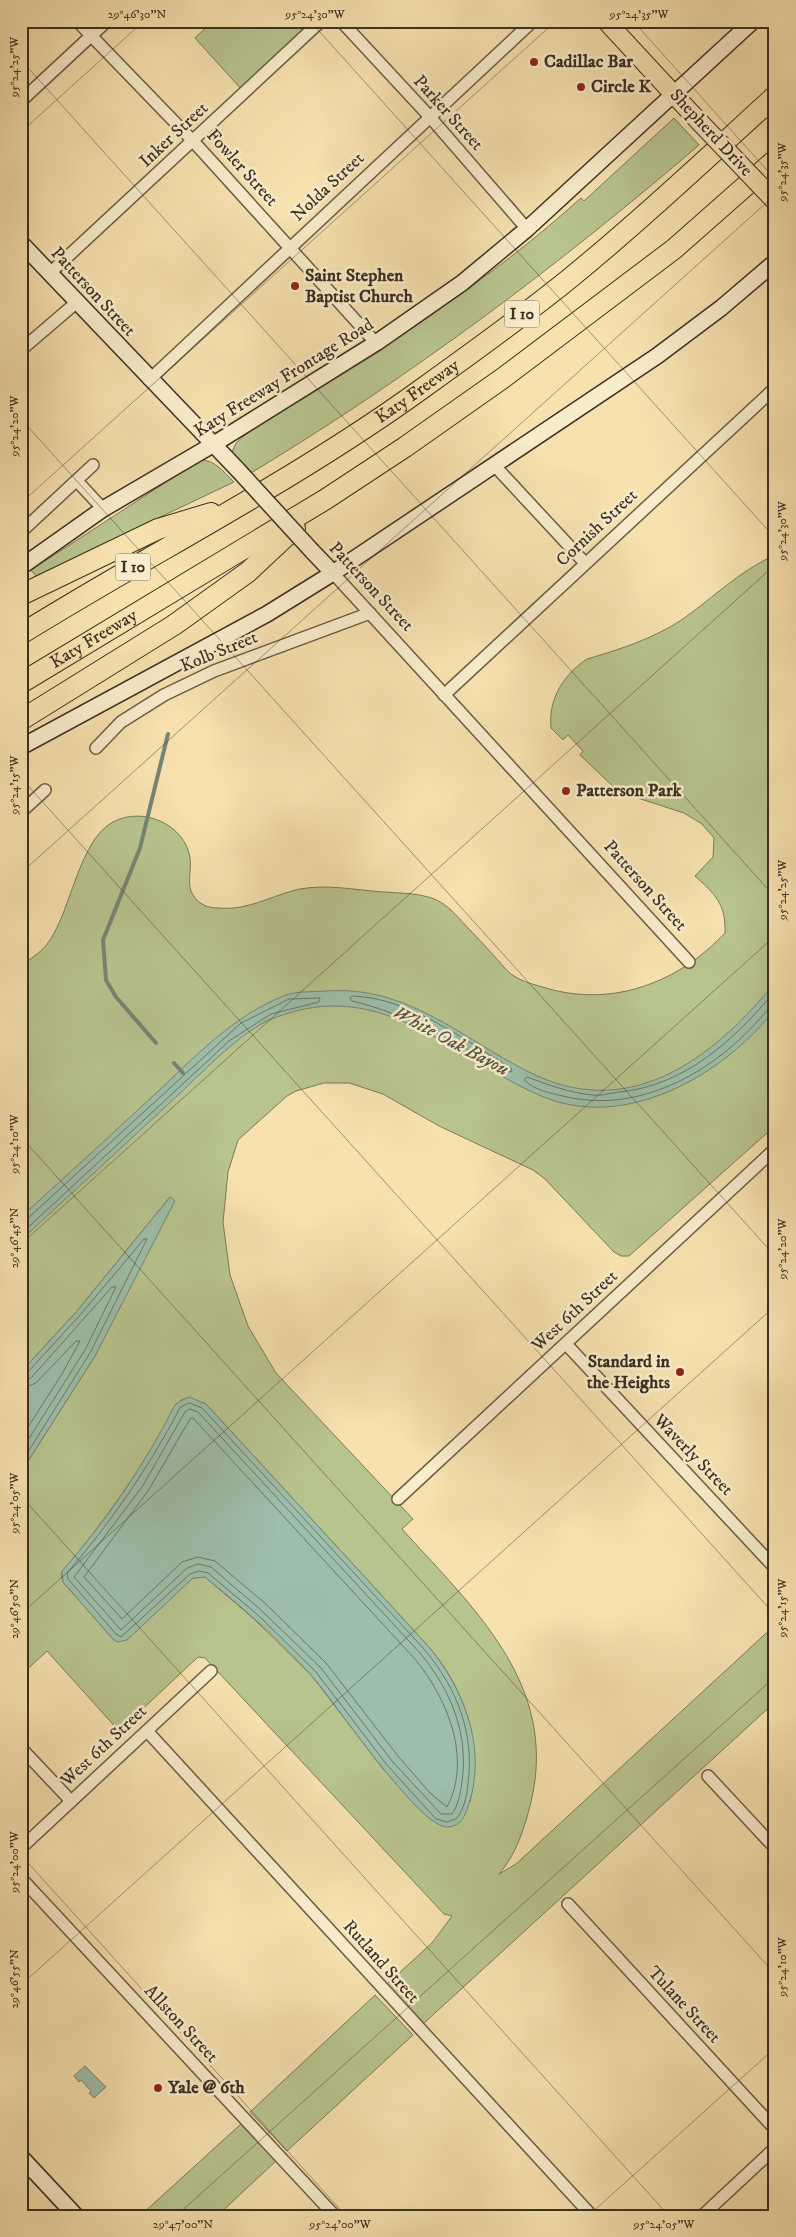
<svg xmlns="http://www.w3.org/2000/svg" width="796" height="2237" font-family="'IM FELL DW Pica',serif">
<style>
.green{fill:#b8c48e;stroke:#7a7a58;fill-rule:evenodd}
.water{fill:#9dbeaa;stroke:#768574}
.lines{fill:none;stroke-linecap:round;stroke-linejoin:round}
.shore{stroke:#6c7766;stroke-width:1}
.stream{stroke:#768574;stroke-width:4}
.street-casing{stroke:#6a5c45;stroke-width:14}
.secondary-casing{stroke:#3b3022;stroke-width:18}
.primary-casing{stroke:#3b3022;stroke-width:20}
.highway-casing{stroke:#3b3022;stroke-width:22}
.street{stroke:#f9eccb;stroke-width:11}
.secondary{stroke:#f9eccb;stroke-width:15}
.primary{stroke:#f6e1af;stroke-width:18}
.highway{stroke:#f6e1af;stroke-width:20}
.secondary-bridge-casing{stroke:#3b3022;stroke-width:18;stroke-linecap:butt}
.primary-bridge-casing{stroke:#3b3022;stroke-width:20;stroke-linecap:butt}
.secondary-bridge{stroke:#f9eccb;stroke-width:15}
.primary-bridge{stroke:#f6e1af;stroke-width:18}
.ticks{fill:none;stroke:#3b3022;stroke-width:1;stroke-opacity:0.45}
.poi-dot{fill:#8f2418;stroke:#f9eccb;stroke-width:2}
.labels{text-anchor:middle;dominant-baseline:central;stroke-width:5;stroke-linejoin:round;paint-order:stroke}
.shield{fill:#f9eccb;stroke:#746855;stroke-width:1}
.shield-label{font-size:16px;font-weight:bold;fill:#3b3022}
.poi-label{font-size:18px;font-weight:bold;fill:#3b3022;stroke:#f9eccb;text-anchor:start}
.street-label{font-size:18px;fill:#3b3022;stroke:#f9eccb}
.water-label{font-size:19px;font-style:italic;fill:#545444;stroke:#f9eccb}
.neatline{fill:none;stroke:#3b3022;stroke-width:2}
.ticks-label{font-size:12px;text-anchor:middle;fill:#3b3022}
</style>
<rect width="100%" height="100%" fill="#f6e1af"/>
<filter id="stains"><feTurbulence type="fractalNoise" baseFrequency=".004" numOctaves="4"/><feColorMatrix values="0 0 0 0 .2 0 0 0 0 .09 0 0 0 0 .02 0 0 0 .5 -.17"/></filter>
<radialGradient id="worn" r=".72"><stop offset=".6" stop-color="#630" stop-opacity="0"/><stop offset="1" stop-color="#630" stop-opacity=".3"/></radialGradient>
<!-- green -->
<g class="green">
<polygon points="213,21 315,21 242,90 195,38"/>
<path d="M674 118 699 145C558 266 410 377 251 473L232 452 236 443 252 429C367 359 480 289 581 198L584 201Z"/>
<path d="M200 460C216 460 223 472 234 482L36 576 31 570Z"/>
<path d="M775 555V1126L629 1256H621L614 1252 545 1179 533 1170 439 1126 383 1094 349 1083H324L296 1091 287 1096 238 1140 228 1172 223 1222 230 1275 248 1326 276 1373 413 1519 402 1529C473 1608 559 1684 531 1802 525 1827 516 1855 499 1874L516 1864 775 1625V1702L423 2024 387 1984 432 1943 452 1916 444 1914 205 1658 198 1657 119 1731 47 1651 21 1675V1472L95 1356 170 1197 77 1311 21 1372V1115L27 1110 21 1102V965C32 958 43 951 50 940 71 909 80 839 113 822 142 806 185 824 190 858 192 870 186 885 193 895 199 905 208 908 219 908 248 911 272 895 300 889 327 884 356 890 383 892 398 893 414 893 428 897 437 899 444 904 451 910 466 926 481 941 495 957 501 963 507 972 514 976 523 982 536 985 546 988 613 1008 679 982 725 933 726 904 715 894 695 876L713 857 714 838 702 824 684 813 619 792 580 755 583 751 568 735 563 740 551 728C548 699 564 674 587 659 618 650 652 639 680 621 712 599 739 571 775 555ZM183 1399 206 1404 428 1646C466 1690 483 1744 470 1802L383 1769 312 1676 254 1619 205 1577 193 1578 118 1642 113 1639 63 1582 61 1574C105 1520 144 1467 176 1405Z"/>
<polygon points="375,1995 413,2035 287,2151 250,2112"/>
<polygon points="242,2123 277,2160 217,2216 140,2216"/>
</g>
<!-- water -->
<g class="water">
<path d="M775 983V1009C723 1076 623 1133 539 1095 449 1055 381 976 274 1018 242 1030 204 1071 179 1094 127 1143 74 1191 21 1240V1217C65 1177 110 1136 154 1095 194 1058 233 1015 286 995 297 991 313 992 326 991 406 985 460 1037 527 1071 629 1124 712 1059 775 983Z"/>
<polygon points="170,1197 175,1201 95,1356 21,1472 21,1372 77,1311"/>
<path d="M189 1397 206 1404 428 1646C464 1689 487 1747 469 1804 465 1815 462 1826 448 1827 419 1829 334 1700 311 1675 279 1639 242 1607 205 1577L193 1578 127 1640 118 1642 113 1639 63 1582 62 1571C107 1520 144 1466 175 1405L180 1401Z"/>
<polygon points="85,2066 106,2087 94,2098 89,2093 91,2091 81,2080 79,2082 74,2076"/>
</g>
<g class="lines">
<!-- shore -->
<g class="shore">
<path d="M775 991C734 1040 686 1085 620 1092 611 1093 602 1096 593 1095 570 1093 549 1085 527 1077L524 1080C535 1090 549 1093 563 1096 642 1116 721 1068 769 1008L775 1006"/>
<path d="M353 996C410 998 464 1040 511 1068L512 1071 509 1072C457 1043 410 1015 352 1001L350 998Z"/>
<polyline points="21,1221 27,1219 241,1023 289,999 320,998 319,1002 271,1014 229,1041 21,1234"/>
<polyline points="21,1375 27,1373 81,1314 144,1239 147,1239 90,1353 21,1463"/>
<polyline points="21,1381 31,1378 112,1287 116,1287 85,1350 21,1451"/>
<polyline points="21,1389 36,1383 76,1341 80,1341 62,1374 21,1438"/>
<path d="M189 1403 202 1408 424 1649C456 1687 475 1733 468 1783 467 1795 464 1810 456 1819L447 1822 436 1819 387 1765 316 1672 258 1615 208 1573 199 1571 190 1574 121 1637 116 1634 68 1579 67 1573C111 1522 148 1469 180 1408Z"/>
<path d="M190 1409 198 1412 420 1653C450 1689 469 1733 462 1781 461 1792 458 1806 452 1814H441L392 1761 321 1668 262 1611 211 1567 198 1564 187 1568 121 1630 74 1577 142 1487 185 1412Z"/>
<path d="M193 1418 414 1658C446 1696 473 1758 447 1807L430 1793 398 1756 326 1663 267 1605 215 1561 198 1557 182 1562 122 1619 84 1577 148 1491 190 1419Z"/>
</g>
<!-- stream -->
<g class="stream">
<polyline points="156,1043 116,997 106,980 103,940 140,848 168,734"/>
<polyline points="174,1063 183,1073"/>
</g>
<defs>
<g id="street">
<polyline points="77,21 193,141 376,343"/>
<polyline points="341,21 430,117 527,229"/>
<polyline points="21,101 107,21"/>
<polyline points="50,273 321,21"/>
<polyline points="21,350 77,302"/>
<polyline points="149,380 533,21"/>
<polyline points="494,465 585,563"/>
<polyline points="77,481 103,509"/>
<polyline points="21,532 93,465"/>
<polyline points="333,573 689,962"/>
<polyline points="444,695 775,388"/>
<polyline points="96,748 121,722 164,695 214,671 370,613"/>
<polyline points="21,812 45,790"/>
<polyline points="566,1344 775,1568"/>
<polyline points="398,1499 775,1149"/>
<polyline points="147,1731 592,2216"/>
<polyline points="21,1748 71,1801"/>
<polyline points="708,1776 775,1848"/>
<polyline points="21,1848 211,1671"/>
<polyline points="21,1878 335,2216"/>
<polyline points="568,1904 775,2129"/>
<polyline points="702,2216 775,2148"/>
</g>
<g id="secondary">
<polyline points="21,243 238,470"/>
<polyline points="312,551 333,573"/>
<polyline points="21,567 103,509 214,444 376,343 462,283 527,229 753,21"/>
<polyline points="21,747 267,614 333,573 657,356 721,308 775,262"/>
<polyline points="21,2157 76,2216"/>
</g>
<polyline id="primary" points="606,21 691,113"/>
<g id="highway">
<polyline points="21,595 158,529 211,513"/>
<path id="s1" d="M21 634C155 551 296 480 423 388 472 353 522 317 569 279 640 221 707 158 775 96"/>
<path id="s2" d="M21 683 326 499 405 447 503 378 674 249 775 160"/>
<polyline points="21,720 174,625 248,572 295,528"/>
</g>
</defs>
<!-- street casing -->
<use href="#street" class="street-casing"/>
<!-- secondary casing -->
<use href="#secondary" class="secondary-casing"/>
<!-- primary casing -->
<use href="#primary" class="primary-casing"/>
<!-- highway casing -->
<use href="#highway" class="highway-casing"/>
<!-- street -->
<use href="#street" class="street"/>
<!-- secondary -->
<use href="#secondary" class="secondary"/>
<!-- primary -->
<use href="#primary" class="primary"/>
<!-- highway -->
<use href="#highway" class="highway"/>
<defs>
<polyline id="secondary-bridge" points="238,470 312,551"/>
<polyline id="primary-bridge" points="691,113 775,201"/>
</defs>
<!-- secondary-bridge casing -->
<use href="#secondary-bridge" class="secondary-bridge-casing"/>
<!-- primary-bridge casing -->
<use href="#primary-bridge" class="primary-bridge-casing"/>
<!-- secondary-bridge -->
<use href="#secondary-bridge" class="secondary-bridge"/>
<!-- primary-bridge -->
<use href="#primary-bridge" class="primary-bridge"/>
</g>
<!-- ticks -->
<path class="ticks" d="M310 21 775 538M633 21 775 179M21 60 775 897M21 132 144 21M21 419 775 1256M21 503 556 21M21 778 775 1615M21 873 775 195M21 1137 775 1974M21 1244 775 565M21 1496 669 2216M21 1614 775 936M21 1855 346 2216M21 1985 775 1306M21 2214 23 2216M176 2216 775 1677M588 2216 775 2048"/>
<!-- markers -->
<g class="poi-dot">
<circle cx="534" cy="62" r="5"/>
<circle cx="581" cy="87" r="5"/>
<circle cx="295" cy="286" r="5"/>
<circle cx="566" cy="791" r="5"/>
<circle cx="680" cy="1372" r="5"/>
<circle cx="158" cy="2088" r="5"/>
</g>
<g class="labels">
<!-- shield labels -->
<g class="shield">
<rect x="504.5" y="300.5" width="35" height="27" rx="4"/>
<rect x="115.5" y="553.5" width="35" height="27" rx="4"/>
</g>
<g class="shield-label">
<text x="522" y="314">I 10</text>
<text x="133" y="567">I 10</text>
</g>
<!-- poi labels -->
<g class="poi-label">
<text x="544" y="62">Cadillac Bar</text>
<text x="591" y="87">Circle K</text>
<text x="305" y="276">Saint Stephen<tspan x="305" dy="21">Baptist Church</tspan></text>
<text x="576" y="791">Patterson Park</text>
<text x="670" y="1362" text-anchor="end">Standard in<tspan x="670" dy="21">the Heights</tspan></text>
<text x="168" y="2088">Yale @ 6th</text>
</g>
<!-- street labels -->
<g class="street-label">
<text transform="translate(448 113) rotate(48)">Parker Street</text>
<text transform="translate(711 133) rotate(47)">Shepherd Drive</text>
<text transform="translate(174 135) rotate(-43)">Inker Street</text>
<text transform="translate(242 168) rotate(48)">Fowler Street</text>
<text transform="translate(328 187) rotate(-43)">Nolda Street</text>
<text transform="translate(93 292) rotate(47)">Patterson Street</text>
<text transform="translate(284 378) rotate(-32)">Katy Freeway Frontage Road</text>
<text stroke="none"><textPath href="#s1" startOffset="465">Katy Freeway</textPath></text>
<text transform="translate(597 528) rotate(-43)">Cornish Street</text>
<text transform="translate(371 587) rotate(47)">Patterson Street</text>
<text stroke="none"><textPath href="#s2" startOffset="85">Katy Freeway</textPath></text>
<text transform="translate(219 652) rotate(-22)">Kolb Street</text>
<text transform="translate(645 886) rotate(48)">Patterson Street</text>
<text transform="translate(575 1311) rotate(-43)">West 6th Street</text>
<text transform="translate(693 1455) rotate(46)">Waverly Street</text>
<text transform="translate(104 1746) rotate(-43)">West 6th Street</text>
<text transform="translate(381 1962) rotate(48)">Rutland Street</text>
<text transform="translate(684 2005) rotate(47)">Tulane Street</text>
<text transform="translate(181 2024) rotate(47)">Allston Street</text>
</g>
<!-- water labels -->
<g class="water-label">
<text transform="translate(451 1041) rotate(28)">White Oak Bayou</text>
</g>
</g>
<!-- margin -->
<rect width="796" height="2237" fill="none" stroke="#f6e1af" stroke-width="55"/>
<rect x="28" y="28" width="740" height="2182" class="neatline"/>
<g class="ticks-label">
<text x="137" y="18">29°46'30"N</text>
<text x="315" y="18">95°24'30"W</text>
<text x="639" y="18">95°24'35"W</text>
<text transform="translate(14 67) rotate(-90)" y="4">95°24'25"W</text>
<text transform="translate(782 172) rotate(-90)" y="4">95°24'35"W</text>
<text transform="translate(14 426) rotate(-90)" y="4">95°24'20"W</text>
<text transform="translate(782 531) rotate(-90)" y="4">95°24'30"W</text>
<text transform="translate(14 785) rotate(-90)" y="4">95°24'15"W</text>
<text transform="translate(782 890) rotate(-90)" y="4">95°24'25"W</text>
<text transform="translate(14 1144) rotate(-90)" y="4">95°24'10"W</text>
<text transform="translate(14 1238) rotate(-90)" y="4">29°46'45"N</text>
<text transform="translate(782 1249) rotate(-90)" y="4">95°24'20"W</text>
<text transform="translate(14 1503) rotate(-90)" y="4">95°24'05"W</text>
<text transform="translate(782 1608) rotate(-90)" y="4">95°24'15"W</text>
<text transform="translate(14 1609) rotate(-90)" y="4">29°46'50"N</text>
<text transform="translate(14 1862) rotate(-90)" y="4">95°24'00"W</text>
<text transform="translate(782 1967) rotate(-90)" y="4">95°24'10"W</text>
<text transform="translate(14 1979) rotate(-90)" y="4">29°46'55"N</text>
<text x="183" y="2228">29°47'00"N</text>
<text x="340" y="2228">95°24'00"W</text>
<text x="664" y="2228">95°24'05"W</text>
</g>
<rect width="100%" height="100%" filter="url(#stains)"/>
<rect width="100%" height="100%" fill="url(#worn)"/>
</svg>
